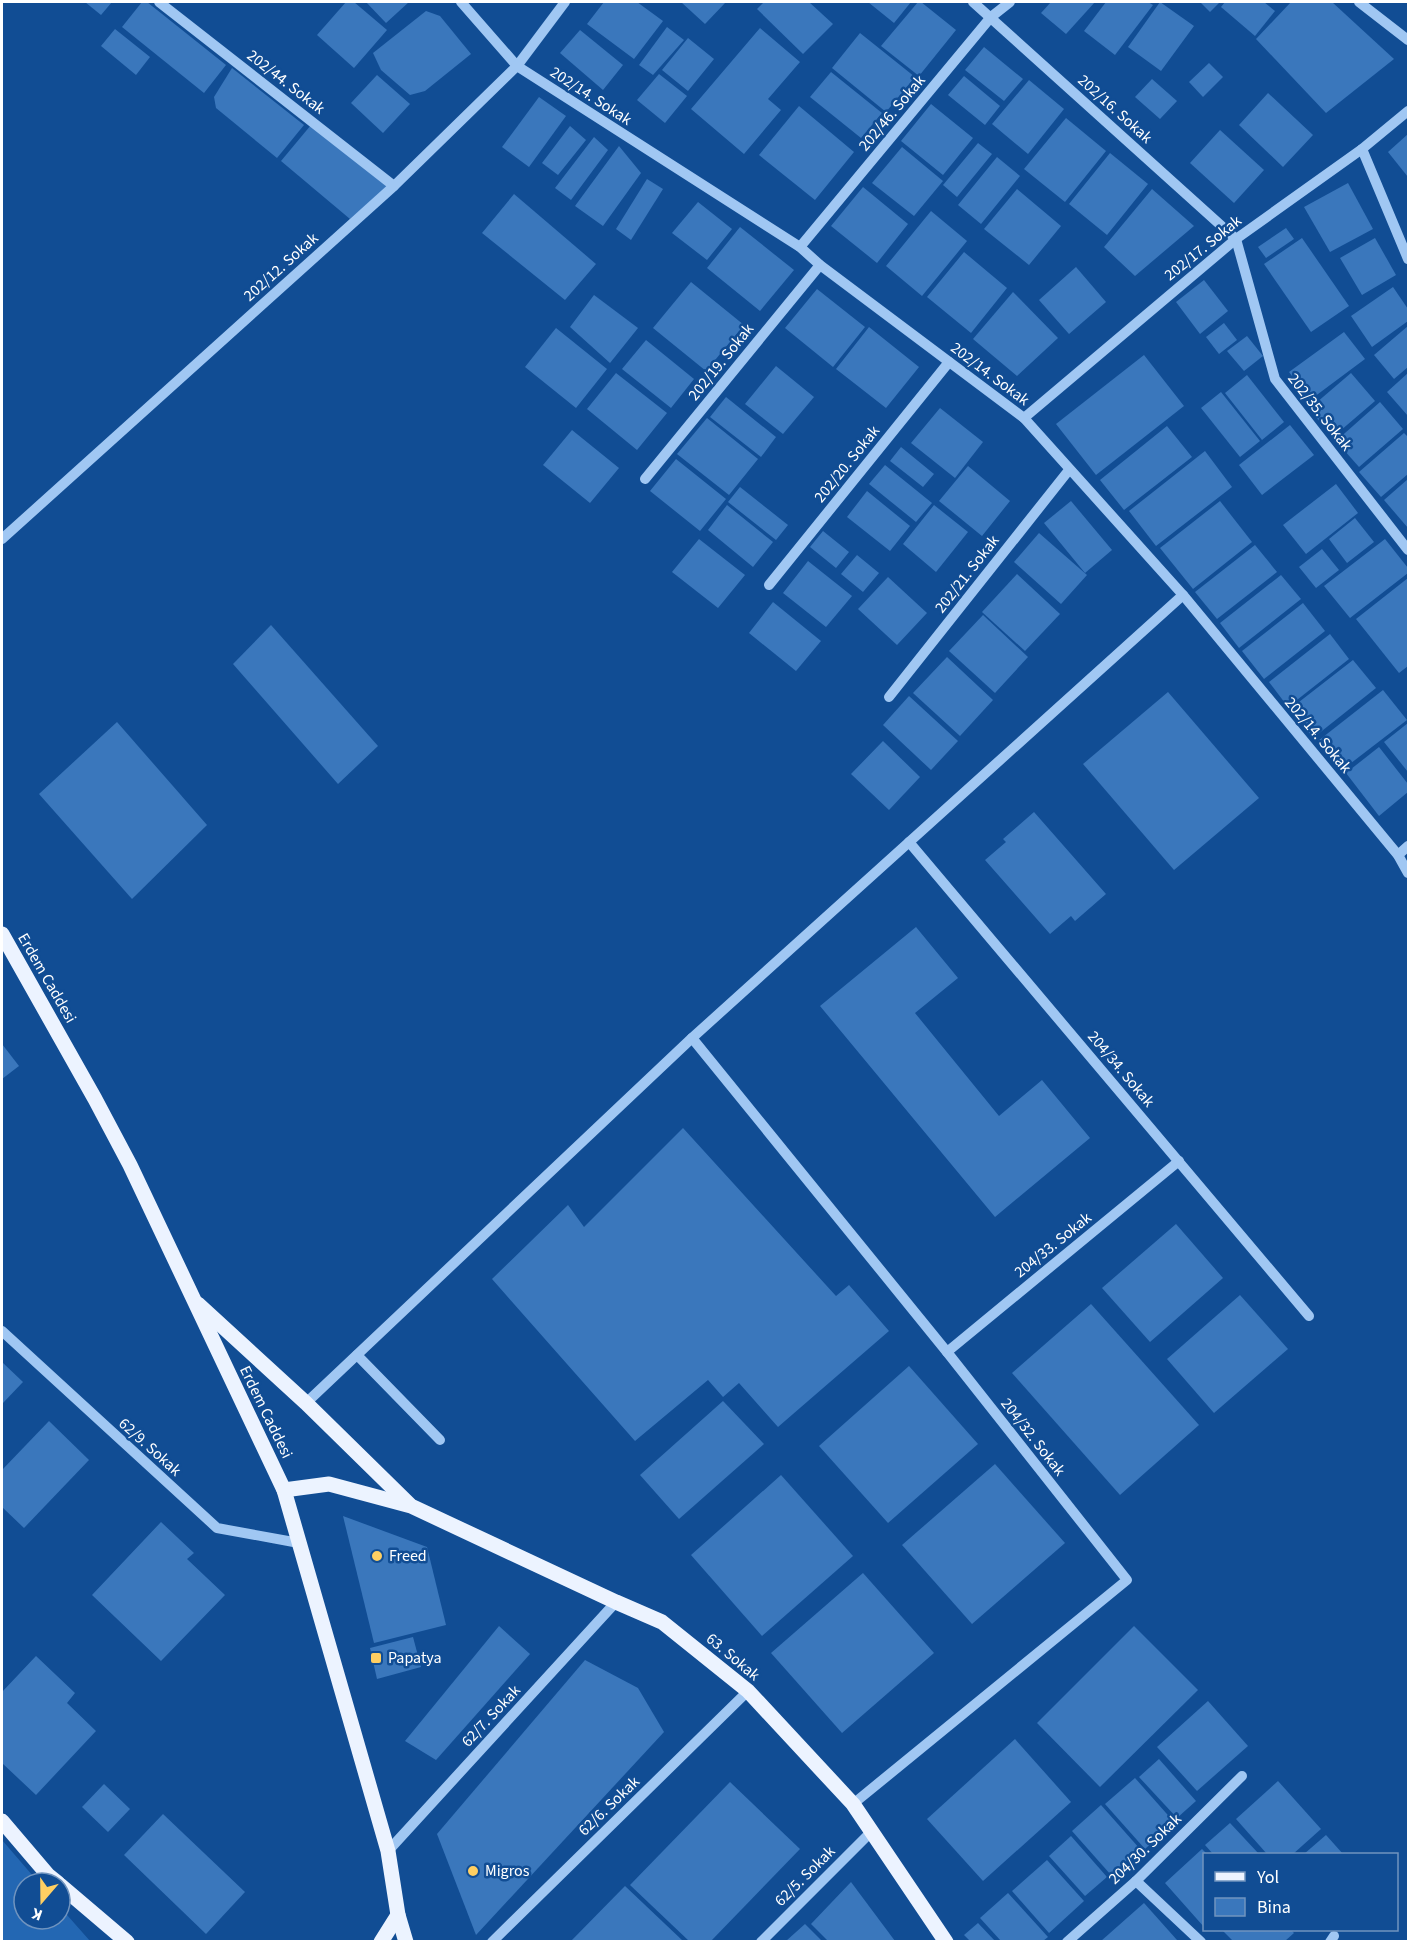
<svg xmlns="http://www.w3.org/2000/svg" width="1410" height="1943" font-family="'Source Sans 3',sans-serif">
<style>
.green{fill:#2367b3}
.building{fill:#3a77bc}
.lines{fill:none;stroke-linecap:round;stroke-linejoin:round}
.minor{stroke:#a0c7f3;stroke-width:10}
.major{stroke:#ecf3ff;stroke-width:15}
.poi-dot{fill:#ffcf62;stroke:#114d94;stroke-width:2}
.labels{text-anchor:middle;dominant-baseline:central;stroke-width:5;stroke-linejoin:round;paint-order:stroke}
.street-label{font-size:16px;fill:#fff;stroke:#114d94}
.poi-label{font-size:16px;fill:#fff;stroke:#114d94;text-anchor:start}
</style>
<rect width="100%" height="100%" fill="#114d94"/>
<!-- green -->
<polygon class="green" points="2,1840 39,1883 24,1883 24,1919 60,1919 60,1907 90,1941 2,1941"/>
<!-- building -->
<g class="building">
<polygon points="85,2 112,2 101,15"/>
<polygon points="142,2 147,2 226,65 204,93 122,27"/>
<polygon points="346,2 354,2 387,30 354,68 317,35"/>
<polygon points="366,2 409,2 386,23"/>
<polygon points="604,2 637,2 663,21 634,59 587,24"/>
<polygon points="681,2 726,2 705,24"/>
<polygon points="764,2 809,2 833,24 803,54 757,9"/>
<polygon points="868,2 911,2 894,23"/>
<polygon points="918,2 921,2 956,30 919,76 881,46"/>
<polygon points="1051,2 1095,2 1066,34 1041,13"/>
<polygon points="1106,2 1148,2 1153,5 1115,55 1084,31"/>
<polygon points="1160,2 1194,26 1161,71 1128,47"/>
<polygon points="1200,2 1220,2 1210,12"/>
<polygon points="1225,2 1264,2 1275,11 1255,36 1221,7"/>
<polygon points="1291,2 1332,2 1394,59 1326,113 1256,39"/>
<polygon points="426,11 440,16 471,54 425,91 410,95 381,70 373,53"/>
<polygon points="667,27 684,40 653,75 639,65"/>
<polygon points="760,28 800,62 768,99 781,110 744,154 691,109"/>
<polygon points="115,29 150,57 136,75 101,46"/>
<polygon points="580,30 623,65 603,90 560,53"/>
<polygon points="860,33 915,77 886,112 832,68"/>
<polygon points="688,38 714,59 688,91 662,70"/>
<polygon points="984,47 1023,79 1004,101 965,70"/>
<polygon points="1209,63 1223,77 1203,97 1189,82"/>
<polygon points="232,68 304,125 277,158 216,108 214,97"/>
<polygon points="831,72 882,113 861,138 810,97"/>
<polygon points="659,74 687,96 665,123 637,100"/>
<polygon points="377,75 410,104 383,133 351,103"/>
<polygon points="964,76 1000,106 985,125 948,95"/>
<polygon points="1152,79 1177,101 1160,119 1135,97"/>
<polygon points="1029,80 1064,109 1028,154 992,124"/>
<polygon points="1268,93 1313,135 1283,167 1239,125"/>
<polygon points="539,97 566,116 529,167 502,147"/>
<polygon points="931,104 973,138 943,175 901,141"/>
<polygon points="799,106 854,152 815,200 759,155"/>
<polygon points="1066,118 1106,151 1065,202 1024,169"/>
<polygon points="311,125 388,186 350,219 281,161"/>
<polygon points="570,126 586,140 558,175 542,163"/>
<polygon points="1220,130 1264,170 1234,203 1190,163"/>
<polygon points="1408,134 1408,177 1388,152"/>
<polygon points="594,137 608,150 571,200 555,188"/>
<polygon points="978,143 992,154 957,197 943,185"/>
<polygon points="619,146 641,173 603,226 575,206"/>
<polygon points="902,147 943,181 914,216 872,183"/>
<polygon points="1110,153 1148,184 1107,235 1069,204"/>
<polygon points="997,157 1020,176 981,224 958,205"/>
<polygon points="647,179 663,189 631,240 616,229"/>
<polygon points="1348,183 1373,229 1330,252 1304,207"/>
<polygon points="863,187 908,224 877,263 831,226"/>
<polygon points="1017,189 1061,226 1029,265 984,229"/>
<polygon points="1152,189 1194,226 1135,276 1104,247"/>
<polygon points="514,194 596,264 565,300 482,233"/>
<polygon points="698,202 732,229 707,260 672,233"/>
<polygon points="931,211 967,241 922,296 886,266"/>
<polygon points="740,227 794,270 760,311 707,268"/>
<polygon points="1286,228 1294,239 1266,258 1258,247"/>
<polygon points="1302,238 1349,306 1311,332 1264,264"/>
<polygon points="1375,238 1396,275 1362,295 1340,258"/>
<polygon points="964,252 1007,288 971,333 927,297"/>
<polygon points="1076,267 1106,302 1069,334 1039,300"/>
<polygon points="1204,280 1228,311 1200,334 1176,302"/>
<polygon points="691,282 744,325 706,371 653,328"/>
<polygon points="1393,287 1408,309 1408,321 1372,347 1351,316"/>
<polygon points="817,289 865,327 833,367 785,328"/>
<polygon points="1013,292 1058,338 1017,376 973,339"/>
<polygon points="594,295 638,328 610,363 570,327"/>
<polygon points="1224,323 1237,340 1219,354 1206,337"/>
<polygon points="1408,326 1408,367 1394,379 1374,355"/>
<polygon points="869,327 919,367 886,408 836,369"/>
<polygon points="556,328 607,369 576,408 525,367"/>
<polygon points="1344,332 1365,359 1310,400 1289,372"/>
<polygon points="1247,336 1263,356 1244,371 1227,351"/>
<polygon points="646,340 694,379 671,408 622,369"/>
<polygon points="1144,355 1184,406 1096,475 1056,424"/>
<polygon points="776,366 814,397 783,434 745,404"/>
<polygon points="616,373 667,413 637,450 587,409"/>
<polygon points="1351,373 1375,401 1333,437 1309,409"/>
<polygon points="1408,373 1408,416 1387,392"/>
<polygon points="1247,375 1284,422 1262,440 1225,393"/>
<polygon points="1221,392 1260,441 1240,457 1201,408"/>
<polygon points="726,397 776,437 761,457 710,417"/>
<polygon points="1380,402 1403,429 1359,467 1336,441"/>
<polygon points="940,408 983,442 955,478 911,443"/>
<polygon points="707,418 758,459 729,495 677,454"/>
<polygon points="1290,425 1314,455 1262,495 1239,465"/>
<polygon points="1167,426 1192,457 1124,510 1100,480"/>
<polygon points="572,430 619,468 590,503 543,465"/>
<polygon points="1404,433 1408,437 1408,474 1381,497 1359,472"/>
<polygon points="901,447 934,474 923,487 890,461"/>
<polygon points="1205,451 1232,487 1156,546 1129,511"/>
<polygon points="676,459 726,499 700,531 650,491"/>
<polygon points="885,465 932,503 916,522 869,484"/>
<polygon points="968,466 1010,501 982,536 939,501"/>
<polygon points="1408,479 1408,528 1384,500"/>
<polygon points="1336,484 1358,513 1306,554 1283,525"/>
<polygon points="740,487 788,525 776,540 728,502"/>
<polygon points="867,491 910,526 890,551 847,517"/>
<polygon points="1071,501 1112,550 1085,573 1044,523"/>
<polygon points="1220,501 1252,542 1193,589 1160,548"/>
<polygon points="727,505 773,542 753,567 708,530"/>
<polygon points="934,505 968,532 936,572 903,544"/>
<polygon points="1355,518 1374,542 1347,563 1329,539"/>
<polygon points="823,531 849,552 836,568 810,547"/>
<polygon points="1039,533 1087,575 1061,604 1014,562"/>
<polygon points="699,539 745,575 718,608 672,572"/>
<polygon points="1385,539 1408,568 1408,573 1350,618 1324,586"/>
<polygon points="1255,545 1277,572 1217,619 1195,592"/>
<polygon points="1322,549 1339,570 1316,588 1299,567"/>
<polygon points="857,555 879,573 863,592 841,574"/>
<polygon points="808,561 852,596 826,627 783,593"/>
<polygon points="1017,574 1060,614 1025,651 982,612"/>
<polygon points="1281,575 1301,599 1239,648 1220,623"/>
<polygon points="888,577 927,613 897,645 858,609"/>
<polygon points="1408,578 1408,666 1399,673 1356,619"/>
<polygon points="773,602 821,641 796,671 749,633"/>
<polygon points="1303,603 1325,631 1264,679 1242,651"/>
<polygon points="983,615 1028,657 995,693 949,651"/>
<polygon points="271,625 378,746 338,784 233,664"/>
<polygon points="1330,634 1349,659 1288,707 1269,682"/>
<polygon points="947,657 993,700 960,736 913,693"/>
<polygon points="1353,660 1376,688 1313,738 1290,709"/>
<polygon points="1383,690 1407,720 1342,770 1318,741"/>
<polygon points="1168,692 1259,798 1174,870 1083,764"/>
<polygon points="909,696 958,741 931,770 883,725"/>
<polygon points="117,722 207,825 132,899 39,794"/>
<polygon points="1408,723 1408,772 1384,742"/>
<polygon points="883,741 920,777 889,810 851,774"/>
<polygon points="1379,747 1408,784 1408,792 1379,816 1346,773"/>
<polygon points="1034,812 1106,894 1075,921 1071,916 1050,934 985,860 1006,842 1003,839"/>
<polygon points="916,927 958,978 915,1013 999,1116 1042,1080 1090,1138 995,1217 820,1006"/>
<polygon points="2,1044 19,1066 2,1079"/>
<polygon points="683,1128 836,1296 849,1285 889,1331 778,1427 739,1383 723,1397 708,1380 635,1441 492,1279 568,1205 584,1227"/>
<polygon points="1176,1224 1223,1278 1150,1342 1102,1288"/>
<polygon points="1240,1295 1288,1349 1214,1413 1167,1359"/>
<polygon points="1091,1304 1199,1425 1120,1495 1012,1373"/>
<polygon points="2,1362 23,1382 2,1404"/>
<polygon points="909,1366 978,1444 888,1523 819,1446"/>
<polygon points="723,1401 764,1444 679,1519 640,1475"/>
<polygon points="49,1421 89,1460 24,1528 2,1507 2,1470"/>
<polygon points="995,1464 1065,1543 972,1624 902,1545"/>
<polygon points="781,1475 853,1556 762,1636 691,1555"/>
<polygon points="343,1516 427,1547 446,1625 374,1643"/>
<polygon points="161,1522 194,1553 187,1559 225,1595 161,1661 92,1595"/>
<polygon points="863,1573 934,1653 842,1733 771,1653"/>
<polygon points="499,1626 530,1654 436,1760 405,1741"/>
<polygon points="1134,1626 1198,1690 1100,1787 1037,1723"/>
<polygon points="413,1637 421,1667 377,1679 370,1648"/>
<polygon points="36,1656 75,1693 67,1703 96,1731 36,1795 2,1763 2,1692"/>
<polygon points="585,1660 638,1688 664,1732 476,1935 437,1834"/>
<polygon points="1208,1701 1248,1746 1197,1791 1157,1747"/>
<polygon points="1015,1739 1071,1802 983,1881 927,1819"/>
<polygon points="1159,1759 1196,1801 1177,1818 1139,1777"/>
<polygon points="1135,1778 1174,1822 1145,1849 1105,1804"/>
<polygon points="1278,1781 1321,1829 1293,1854 1267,1854 1236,1819"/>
<polygon points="730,1782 800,1849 711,1941 689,1941 630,1885"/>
<polygon points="104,1784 130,1809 108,1832 82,1807"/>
<polygon points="1101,1805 1140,1849 1111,1875 1072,1831"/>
<polygon points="163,1814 245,1892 206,1934 124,1855"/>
<polygon points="1230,1823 1259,1854 1213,1854 1205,1845"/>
<polygon points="1326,1835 1343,1854 1304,1854"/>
<polygon points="1071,1836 1107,1877 1085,1896 1049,1856"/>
<polygon points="1202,1849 1207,1854 1204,1854 1204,1927 1165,1883"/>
<polygon points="1047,1860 1084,1901 1049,1933 1012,1891"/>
<polygon points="851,1882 895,1941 828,1941 811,1924"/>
<polygon points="625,1886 683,1941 571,1941"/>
<polygon points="1008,1893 1048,1937 1043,1941 1001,1941 980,1918"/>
<polygon points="1144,1903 1177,1940 1174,1941 1101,1941"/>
<polygon points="978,1923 995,1941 970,1941 964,1935"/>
<polygon points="805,1924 822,1941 786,1941"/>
<polygon points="1222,1930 1291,1930 1294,1933 1285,1941 1233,1941"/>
</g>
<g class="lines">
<!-- minor -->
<g class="minor">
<polyline points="159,2 394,186"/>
<polyline points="461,2 517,66 800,247 820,265 1024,418 1183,595 1398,855 1408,873"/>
<polyline points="973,2 1236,239"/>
<polyline points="1359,2 1408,40"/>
<polyline points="1362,149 1408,259"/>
<polyline points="1236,239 1275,379 1408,550"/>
<polyline points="800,247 991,17 1010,2"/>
<polyline points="1024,418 1236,239 1362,149 1408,111"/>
<polyline points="645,479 820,265"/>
<polyline points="2,539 394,186 517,66 565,2"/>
<polyline points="769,585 949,362"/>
<polyline points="889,697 1069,470"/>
<polyline points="909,842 1309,1316"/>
<polyline points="1398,855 1408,846"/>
<polyline points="692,1038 947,1352 1127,1580 853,1804"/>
<polyline points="2,1331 217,1528 299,1543"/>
<polyline points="947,1352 1179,1161"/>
<polyline points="357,1355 440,1440"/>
<polyline points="306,1403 692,1038 1183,595"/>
<polyline points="388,1851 616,1602"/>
<polyline points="1136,1881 1201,1942"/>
<polyline points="492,1942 748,1691"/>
<polyline points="761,1942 871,1832"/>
<polyline points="1067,1942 1136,1881 1242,1776"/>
<polyline points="1330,1942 1334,1936"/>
</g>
<!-- major -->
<g class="major">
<polyline points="2,934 95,1099 130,1165 284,1490 388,1851 398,1915 406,1942"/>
<polyline points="198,1304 306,1403 409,1504"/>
<polyline points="284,1490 329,1484 411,1506 616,1602 662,1622 748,1691 853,1804 946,1942"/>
<polyline points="2,1821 48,1875 58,1883"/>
<polyline points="60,1885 127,1942"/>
<polyline points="381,1942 398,1915"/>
</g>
</g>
<!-- markers -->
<g class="poi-dot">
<circle cx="377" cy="1556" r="6"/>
<rect x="370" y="1652" width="12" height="12" rx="3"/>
<circle cx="473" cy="1871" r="6"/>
</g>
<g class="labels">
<!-- street labels -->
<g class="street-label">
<text transform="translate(286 82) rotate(38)">202/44. Sokak</text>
<text transform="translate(591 96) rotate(33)">202/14. Sokak</text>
<text transform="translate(1115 109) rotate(42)">202/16. Sokak</text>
<text transform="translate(892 113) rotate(-50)">202/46. Sokak</text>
<text transform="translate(1203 248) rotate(-39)">202/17. Sokak</text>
<text transform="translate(281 267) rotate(-42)">202/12. Sokak</text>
<text transform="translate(721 362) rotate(-51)">202/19. Sokak</text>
<text transform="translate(990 374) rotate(37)">202/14. Sokak</text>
<text transform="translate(1320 412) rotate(52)">202/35. Sokak</text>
<text transform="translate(847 464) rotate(-51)">202/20. Sokak</text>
<text transform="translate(967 574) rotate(-52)">202/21. Sokak</text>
<text transform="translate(1318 735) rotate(50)">202/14. Sokak</text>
<text transform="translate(47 978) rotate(60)">Erdem Caddesi</text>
<text transform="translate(1121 1069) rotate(50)">204/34. Sokak</text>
<text transform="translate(1053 1245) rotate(-39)">204/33. Sokak</text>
<text transform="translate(266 1412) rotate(64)">Erdem Caddesi</text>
<text transform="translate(1033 1437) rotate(52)">204/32. Sokak</text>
<text transform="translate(150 1447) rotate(42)">62/9. Sokak</text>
<text transform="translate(733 1657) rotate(40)">63. Sokak</text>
<text transform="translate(491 1716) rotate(-47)">62/7. Sokak</text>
<text transform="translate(609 1806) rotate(-44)">62/6. Sokak</text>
<text transform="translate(1145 1849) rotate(-44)">204/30. Sokak</text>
<text transform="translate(805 1876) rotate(-45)">62/5. Sokak</text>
</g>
<!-- poi labels -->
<g class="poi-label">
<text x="389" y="1556">Freed</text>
<text x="388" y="1658">Papatya</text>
<text x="485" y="1871">Migros</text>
</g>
</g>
<!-- border -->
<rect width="1410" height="1943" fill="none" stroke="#ffffff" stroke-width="6"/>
<!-- legend -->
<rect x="1203" y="1853" width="195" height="78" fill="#114d94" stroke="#7094bf" stroke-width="1.5"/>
<rect x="1215" y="1872" width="30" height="9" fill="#ecf3ff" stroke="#7094bf" stroke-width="1.5"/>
<text x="1257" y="1883" font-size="18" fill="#ffffff">Yol</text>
<rect x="1215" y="1898" width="30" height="18" fill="#3a77bc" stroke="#7094bf" stroke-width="1.5"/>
<text x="1257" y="1913" font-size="18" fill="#ffffff">Bina</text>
<!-- north arrow -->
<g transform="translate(42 1901) rotate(200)"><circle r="28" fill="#114d94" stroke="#7094bf" stroke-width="1.5"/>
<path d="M0-4.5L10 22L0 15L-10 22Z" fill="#ffcf62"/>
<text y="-9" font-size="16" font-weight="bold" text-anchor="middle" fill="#ffffff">K</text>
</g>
</svg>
